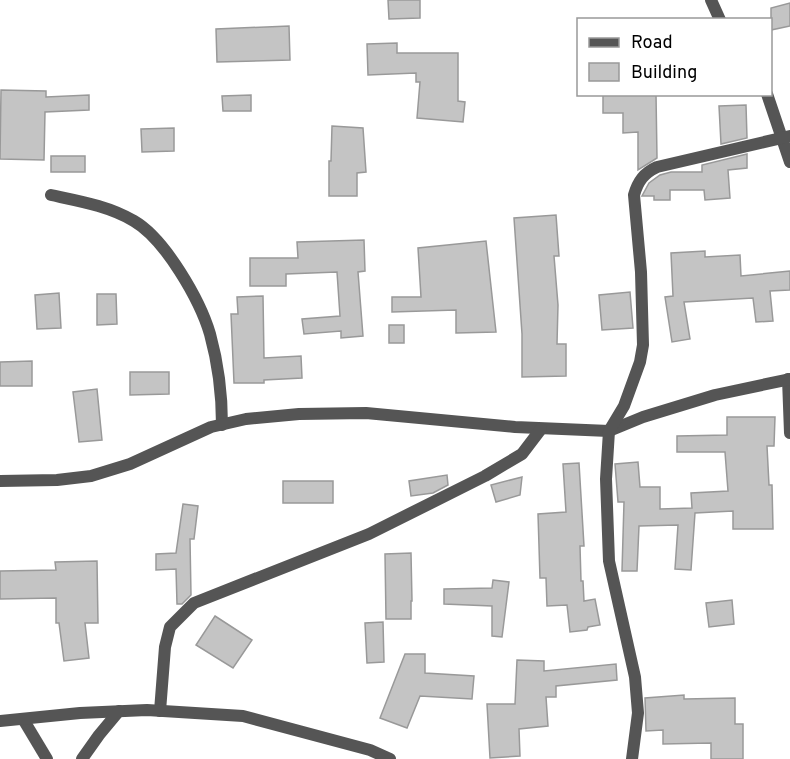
<svg xmlns="http://www.w3.org/2000/svg" width="790" height="759" font-family="Overpass,sans-serif">
<style>
.building{fill:#c4c4c4;stroke:#999;stroke-width:1.5}
.lines{fill:none;stroke-linecap:round;stroke-linejoin:round}
.street{stroke:#555;stroke-width:12}
</style>
<rect width="100%" height="100%" fill="#fff"/>
<!-- building -->
<g class="building">
<polygon points="388,0 420,0 420,18 389,19"/>
<polygon points="790,3 790,26 771,30 771,8"/>
<polygon points="289,26 290,60 217,62 216,29"/>
<polygon points="397,43 397,53 458,53 458,101 465,102 463,122 417,118 420,82 416,82 416,73 368,75 367,44"/>
<polygon points="1,90 46,91 46,97 89,95 89,110 45,112 44,160 0,159"/>
<polygon points="603,94 656,94 657,158 638,170 638,132 623,133 623,113 603,113"/>
<polygon points="251,95 251,111 223,111 222,96"/>
<polygon points="746,105 747,138 721,144 719,106"/>
<polygon points="332,126 363,128 366,172 357,173 357,196 329,196 329,161 331,161"/>
<polygon points="174,128 174,151 142,152 141,129"/>
<polygon points="747,154 747,168 728,170 730,198 705,200 704,190 670,190 670,200 654,200 654,196 642,196 649,183 660,175 671,172 702,172 702,165"/>
<rect x="51" y="156" width="34" height="16"/>
<polygon points="556,215 559,256 554,256 558,305 557,344 566,344 566,376 522,377 522,334 514,218"/>
<polygon points="364,240 365,271 358,272 363,336 341,338 341,331 304,334 302,319 340,316 337,272 286,274 286,286 250,286 250,258 298,258 297,242"/>
<polygon points="486,241 496,332 456,333 456,310 392,312 392,297 421,297 418,248"/>
<polygon points="705,251 705,257 740,255 741,276 790,271 790,290 770,291 773,321 756,322 753,298 684,302 690,339 672,342 665,297 673,296 671,253"/>
<polygon points="630,292 633,328 602,330 599,295"/>
<polygon points="59,293 61,328 37,329 35,295"/>
<polygon points="97,294 116,294 117,324 97,325"/>
<polygon points="263,296 264,358 301,356 302,378 264,380 264,383 234,383 231,314 238,314 237,297"/>
<rect x="389" y="325" width="15" height="18"/>
<polygon points="32,361 32,386 0,386 0,362"/>
<polygon points="130,372 169,372 169,394 130,395"/>
<polygon points="97,389 102,440 79,442 73,392"/>
<polygon points="727,417 775,417 774,446 767,446 769,485 772,485 773,529 733,529 733,511 695,513 691,570 675,569 678,525 639,526 637,571 622,571 624,502 618,502 615,464 638,462 640,487 660,487 660,509 692,508 691,493 728,491 725,452 677,452 677,436 727,435"/>
<polygon points="579,463 584,546 580,546 581,581 583,581 584,601 595,599 600,625 588,627 587,630 570,632 567,605 547,606 546,578 540,578 538,514 566,512 563,464"/>
<polygon points="447,475 448,485 433,493 411,496 409,481"/>
<polygon points="522,477 520,495 496,502 491,485"/>
<rect x="283" y="481" width="50" height="22"/>
<polygon points="183,504 198,506 194,539 190,539 191,595 182,604 177,604 176,569 156,570 156,554 176,553"/>
<polygon points="411,553 412,601 411,601 411,619 386,619 385,554"/>
<polygon points="97,561 98,623 85,623 89,658 64,661 59,623 56,623 56,598 0,599 0,571 56,570 55,562"/>
<polygon points="493,580 509,582 502,637 492,636 492,606 444,604 444,589 492,588"/>
<polygon points="732,600 734,624 709,627 706,603"/>
<polygon points="215,616 252,640 233,668 196,645"/>
<polygon points="383,622 384,662 367,663 365,623"/>
<polygon points="405,654 425,654 425,673 474,676 472,699 420,696 407,728 380,718"/>
<polygon points="517,660 544,661 544,671 616,664 617,680 556,686 556,697 546,697 548,726 519,729 520,756 490,758 487,704 515,704"/>
<polygon points="684,695 684,699 735,698 735,724 743,724 743,759 711,759 711,743 663,744 663,730 646,731 645,698"/>
</g>
<g class="lines">
<!-- street -->
<g class="street">
<polyline points="711,0 720,20"/>
<polyline points="767,94 790,162"/>
<path d="M51 195C79 201 109 206 134 221 165 239 200 300 210 334 218 363 222 394 222 425"/>
<polyline points="788,379 790,433"/>
<polyline points="0,481 57,480 91,476 130,464 211,427 246,419 299,414 366,413 515,427 609,431 643,417 715,395 790,379"/>
<polyline points="160,711 165,647 170,627 194,603 369,534 485,476 522,454 541,429"/>
<polyline points="23,719 47,759"/>
<polyline points="0,721 80,713 147,710 243,716 370,750 390,759"/>
<polyline points="82,759 99,735 119,711"/>
<path d="M632 759 638 713 635 677 609 561 606 479 609 431 624 406 640 362 643 345 641 272 634 195C638 181 644 173 657 167L790 136"/>
</g>
</g>
<!-- legend -->
<rect x="577" y="18" width="195" height="78" fill="#ffffff" stroke="#999999" stroke-width="1.5"/>
<rect x="589" y="38" width="30" height="9" fill="#555555" stroke="#999999" stroke-width="1.5"/>
<text x="631" y="48" font-size="18" fill="#000000">Road</text>
<rect x="589" y="63" width="30" height="18" fill="#c4c4c4" stroke="#999999" stroke-width="1.5"/>
<text x="631" y="78" font-size="18" fill="#000000">Building</text>
</svg>
